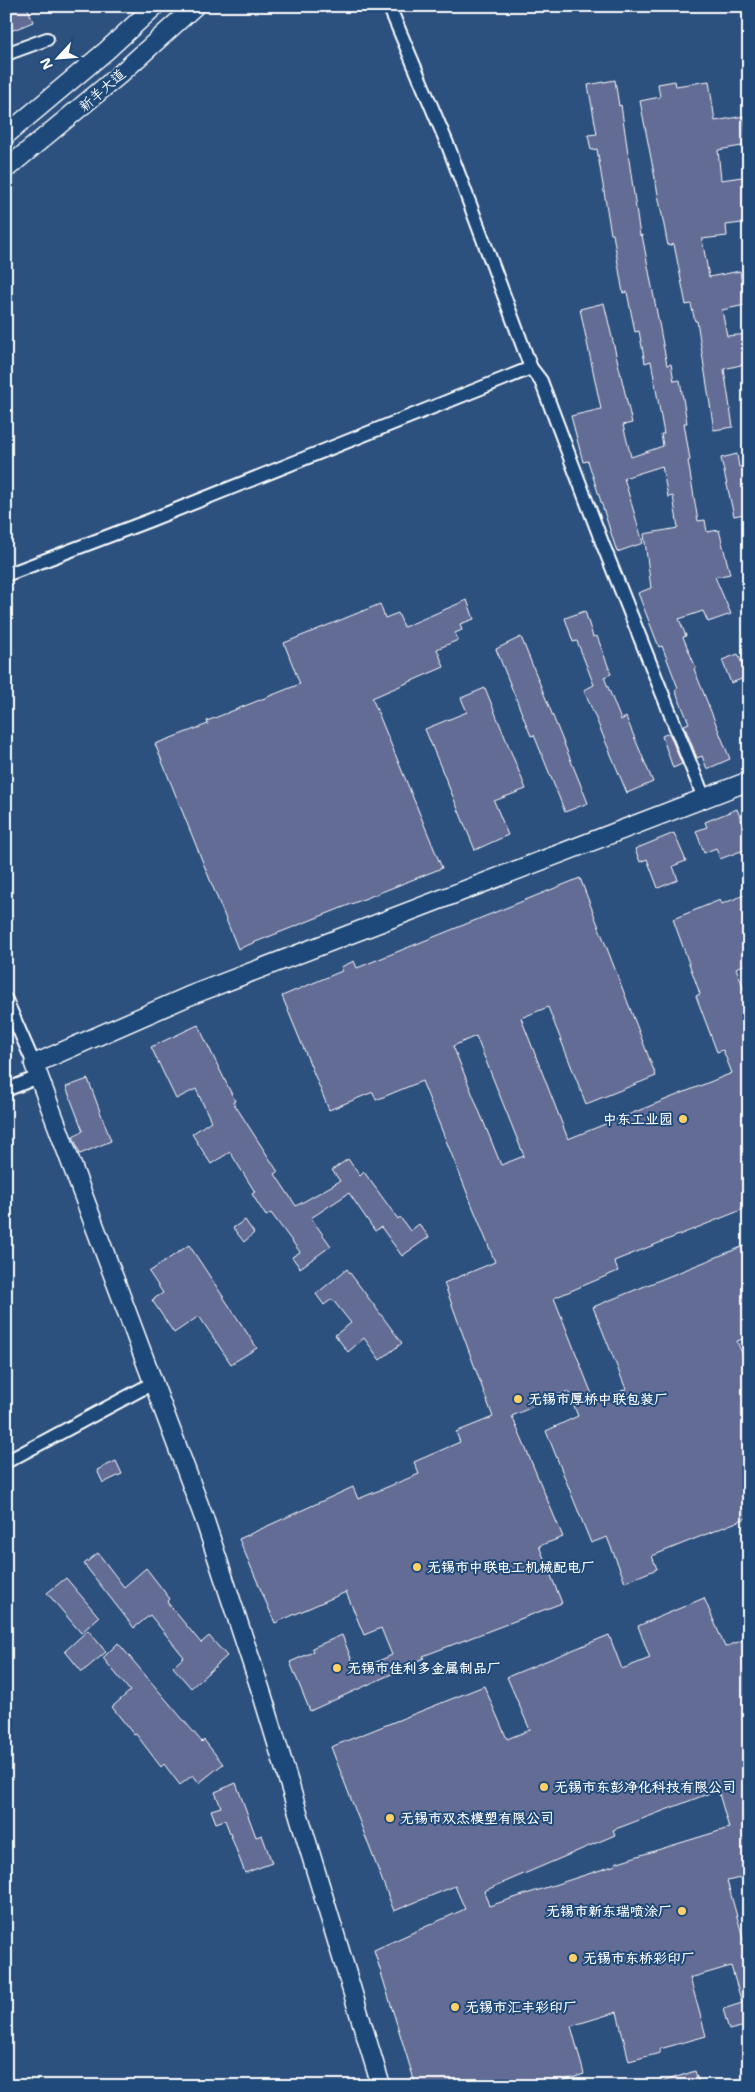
<svg xmlns="http://www.w3.org/2000/svg" width="755" height="2092" font-family="'Shantell Sans','LXGW WenKai TC',sans-serif">
<style>
.building{fill:#646c94;stroke:#fff;fill-rule:evenodd}
.lines{fill:none;stroke-linecap:round;stroke-linejoin:round}
.street-casing{stroke:#fff;stroke-width:16}
.secondary-casing{stroke:#fff;stroke-width:21}
.street{stroke:#1f4a7a;stroke-width:12}
.secondary{stroke:#1f4a7a;stroke-width:18}
.poi-dot{fill:#ffd166;stroke:#1f4a7a;stroke-width:2}
.labels{text-anchor:middle;dominant-baseline:central;stroke-width:4;stroke-linejoin:round;paint-order:stroke}
.street-label{font-size:14px;fill:#fff;stroke:#1f4a7a}
.poi-label{font-size:14px;font-weight:bold;fill:#fff;stroke:#1f4a7a;text-anchor:start}
</style>
<rect width="100%" height="100%" fill="#2d517f"/>
<filter id="ink" filterUnits="userSpaceOnUse"><feTurbulence type="fractalNoise" baseFrequency=".02" numOctaves="2"/><feDisplacementMap in="SourceGraphic" scale="10" xChannelSelector="R" yChannelSelector="G"/><feConvolveMatrix kernelMatrix="1 2 1 2 8 2 1 2 1" color-interpolation-filters="sRGB"/></filter>
<g filter="url(#ink)">
<!-- building -->
<g class="building">
<polygon points="6,6 27,6 33,22 6,33"/>
<polygon points="615,80 619,106 621,105 640,236 642,235 667,365 671,364 674,381 680,380 687,423 684,423 690,460 688,461 698,521 705,520 707,532 719,530 730,574 715,577 731,614 708,622 703,611 679,619 686,636 683,637 696,668 694,669 730,759 707,769 702,756 697,758 684,725 689,723 675,690 678,688 662,646 659,647 638,593 651,588 644,534 678,528 673,496 668,497 662,466 624,478 643,543 617,552 588,461 583,462 571,416 601,409 580,309 604,303 632,423 623,425 631,457 663,446 661,434 664,434 651,361 645,363 639,331 635,332 627,292 623,293 613,234 611,234 597,149 591,150 588,135 597,134 588,85"/>
<polygon points="675,81 676,86 709,81 715,121 744,116 748,145 718,150 721,180 749,176 749,222 726,225 727,236 702,239 709,277 740,271 745,305 722,310 727,336 749,334 749,363 724,369 733,427 714,430 697,321 695,321 691,304 686,305 674,244 668,246 640,101 660,97 658,84"/>
<polygon points="737,454 739,467 749,466 749,513 734,516 721,458"/>
<polygon points="467,600 474,619 460,624 462,630 455,633 458,640 437,649 444,667 372,698 442,868 238,949 155,744 208,724 207,721 300,684 284,643 380,604 385,618 398,613 404,627"/>
<polygon points="585,611 593,637 597,636 611,674 604,677 621,720 626,717 653,782 627,793 584,690 594,685 577,641 573,642 565,618"/>
<polygon points="521,637 588,803 565,812 534,735 531,736 496,649"/>
<polygon points="738,654 747,677 731,683 722,660"/>
<polygon points="485,688 526,789 494,801 508,835 475,850 425,729 467,712 461,698"/>
<polygon points="669,733 682,764 673,768 662,736"/>
<polygon points="737,809 749,840 749,848 720,859 716,848 704,853 696,831 707,827 705,822"/>
<polygon points="674,833 686,861 673,866 678,880 658,888 647,859 640,862 635,849"/>
<path d="M580 878 656 1076 586 1104 548 1007 521 1018 568 1139 732 1073 723 1050 717 1052 696 996 700 994 673 919 720 900 722 904 749 893V963L736 968 749 1002V1207L614 1261 618 1271 554 1298 595 1402 626 1389 593 1307 749 1244V1337L737 1341 749 1371V1517L652 1556 657 1569 625 1582 607 1537 591 1543 546 1431 578 1416 568 1391 512 1416 563 1537 539 1546 562 1603 423 1656 424 1658 395 1670 396 1672 310 1711 290 1662 313 1652 312 1648 342 1635 356 1671 392 1655 381 1628 364 1635 346 1592 275 1623 239 1539 353 1487 358 1499 419 1474 414 1462 460 1442 456 1432 493 1417 444 1283 495 1262 422 1081 376 1100 373 1092 329 1110 282 996 342 971 341 967 354 961 357 968ZM476 1036 524 1156 501 1165 453 1046Z"/>
<polygon points="198,1025 235,1101 233,1102 278,1172 275,1174 296,1206 340,1181 332,1170 348,1159 360,1176 364,1172 398,1219 400,1217 410,1231 419,1224 429,1237 402,1256 381,1227 375,1231 349,1193 311,1218 331,1246 300,1268 292,1257 300,1252 271,1213 266,1216 252,1194 255,1192 230,1152 211,1164 192,1134 211,1121 196,1089 176,1099 151,1047"/>
<polygon points="88,1079 111,1141 80,1154 73,1136 83,1131 66,1087"/>
<polygon points="245,1220 254,1233 244,1242 233,1228"/>
<polygon points="189,1245 257,1348 231,1364 199,1316 174,1333 152,1300 163,1293 149,1272"/>
<polygon points="347,1269 402,1343 380,1360 364,1338 348,1352 335,1335 351,1323 332,1299 324,1305 316,1294"/>
<polygon points="116,1461 122,1474 103,1483 97,1470"/>
<polygon points="98,1553 124,1587 146,1568 170,1599 167,1602 201,1643 209,1636 227,1656 191,1688 173,1667 184,1657 150,1615 134,1628 84,1564"/>
<polygon points="66,1578 99,1617 81,1633 47,1593"/>
<path d="M704 1598 725 1647 749 1638V1876L727 1881 749 1959V2025L729 2030 723 2009 742 2003 731 1966 690 1978 706 2036 660 2049V2053L629 2061 617 2012 571 2026 584 2074 548 2086H416L374 1950 465 1909 455 1886 394 1911 331 1747 484 1686 507 1739 530 1730 507 1677 609 1635 622 1669 650 1658 638 1626ZM718 1790 729 1828 615 1863 616 1865 489 1906 484 1891 615 1835 613 1830Z"/>
<polygon points="88,1630 106,1652 82,1672 65,1651"/>
<polygon points="118,1643 202,1742 204,1740 223,1764 199,1783 193,1775 180,1785 164,1764 161,1767 136,1734 134,1735 112,1707 130,1691 103,1658"/>
<polygon points="236,1783 256,1837 262,1835 272,1863 245,1873 225,1820 216,1823 211,1810 221,1807 215,1792"/>
<polygon points="695,2071 700,2086 659,2086 659,2083"/>
</g>
<g class="lines">
<defs>
<g id="street">
<polyline points="389,6 449,148 531,368 541,381 603,545 704,798"/>
<polyline points="6,54 47,39"/>
<polyline points="6,575 148,521 531,368"/>
<polyline points="6,1000 34,1064"/>
<polyline points="6,1090 38,1077"/>
<polyline points="6,1462 153,1383"/>
</g>
<g id="secondary">
<polyline points="6,135 106,51 155,6"/>
<polyline points="6,169 118,76 195,6"/>
<polyline points="381,2086 262,1694 204,1518 34,1064 189,996 749,781"/>
</g>
</defs>
<!-- street casing -->
<use href="#street" class="street-casing"/>
<!-- secondary casing -->
<use href="#secondary" class="secondary-casing"/>
<!-- street -->
<use href="#street" class="street"/>
<!-- secondary -->
<use href="#secondary" class="secondary"/>
</g>
</g>
<!-- markers -->
<g class="poi-dot">
<circle cx="683" cy="1119" r="5"/>
<circle cx="518" cy="1399" r="5"/>
<circle cx="417" cy="1567" r="5"/>
<circle cx="337" cy="1668" r="5"/>
<circle cx="544" cy="1787" r="5"/>
<circle cx="390" cy="1818" r="5"/>
<circle cx="682" cy="1911" r="5"/>
<circle cx="573" cy="1958" r="5"/>
<circle cx="455" cy="2007" r="5"/>
</g>
<g class="labels">
<!-- street labels -->
<g class="street-label">
<text transform="translate(102 90) rotate(-41)">新羊大道</text>
</g>
<!-- poi labels -->
<g class="poi-label">
<text x="673" y="1119" text-anchor="end">中东工业园</text>
<text x="528" y="1399">无锡市厚桥中联包装厂</text>
<text x="427" y="1567">无锡市中联电工机械配电厂</text>
<text x="347" y="1668">无锡市佳利多金属制品厂</text>
<text x="554" y="1787">无锡市东彭净化科技有限公司</text>
<text x="400" y="1818">无锡市双杰模塑有限公司</text>
<text x="672" y="1911" text-anchor="end">无锡市新东瑞喷涂厂</text>
<text x="583" y="1958">无锡市东桥彩印厂</text>
<text x="465" y="2007">无锡市汇丰彩印厂</text>
</g>
</g>
<!-- margin -->
<rect width="755" height="2092" fill="none" stroke="#1f4a7a" stroke-width="25"/>
<rect x="12" y="12" width="730" height="2067" fill="none" stroke="#fff" stroke-width="2" filter="url(#ink)"/>
<!-- north arrow -->
<g transform="translate(58 58) rotate(244)" stroke="#1f4a7a" stroke-width="4" paint-order="stroke">
<path d="M0-4L9 19L0 12L-9 19Z" fill="#ffffff"/>
<text y="-8" font-size="14" font-weight="bold" text-anchor="middle" fill="#ffffff">N</text>
</g>
</svg>
